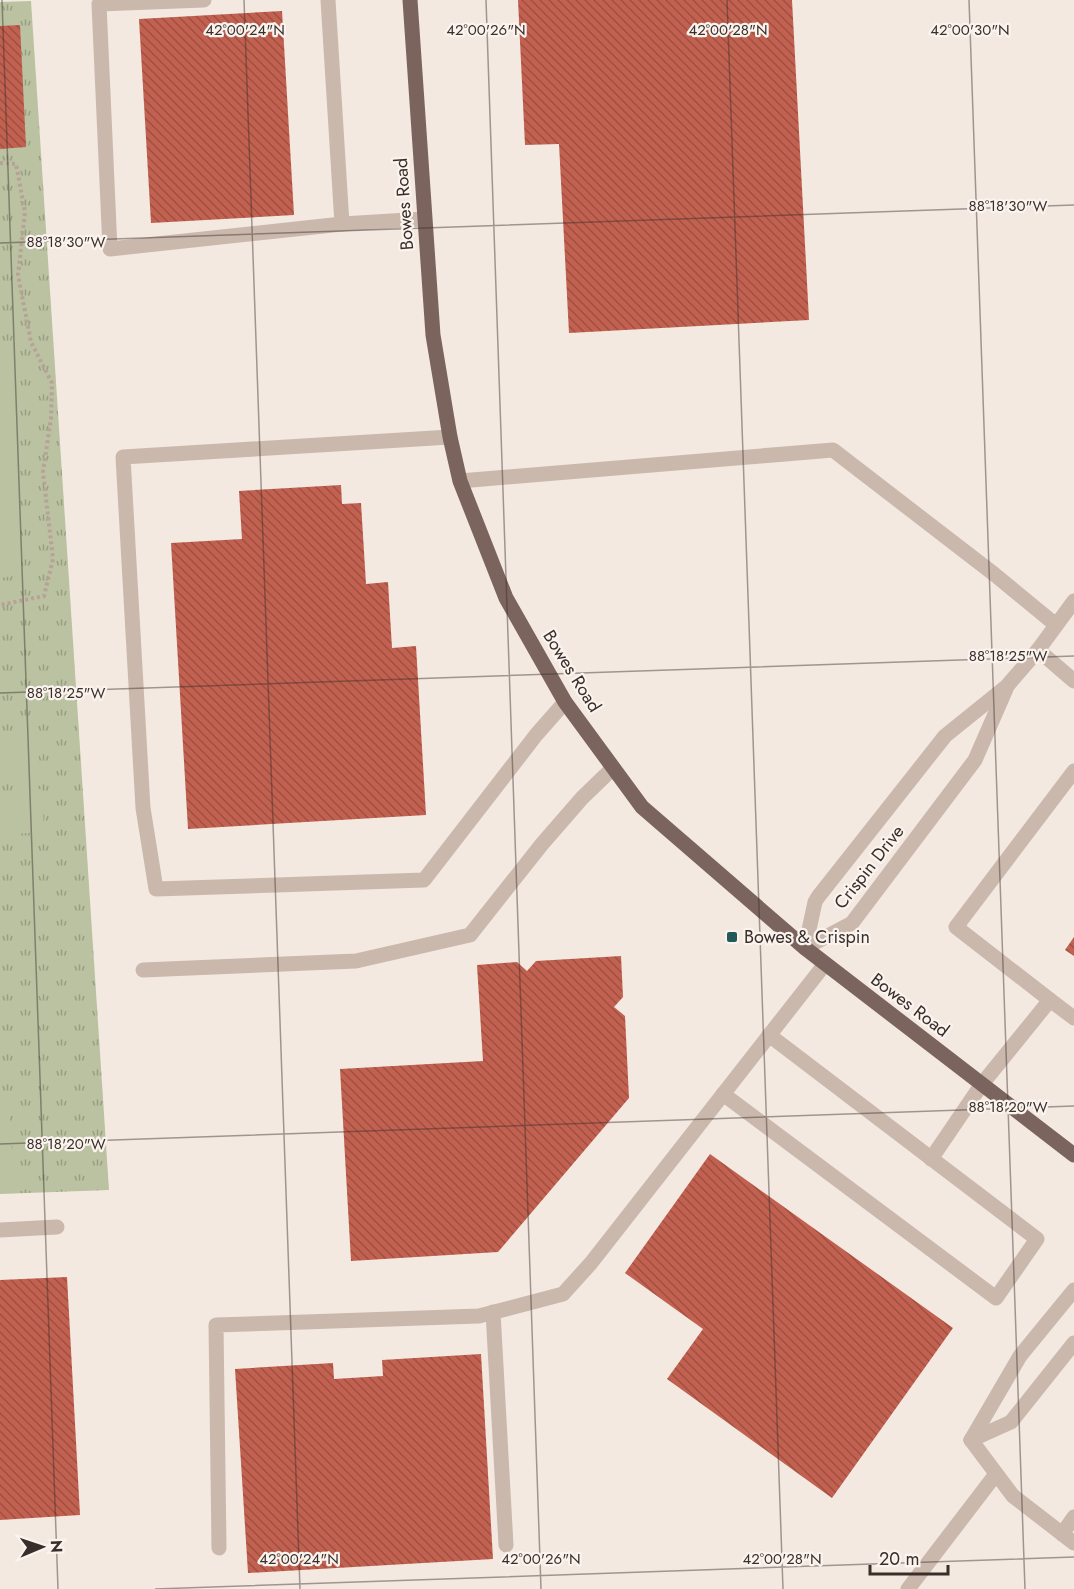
<svg xmlns="http://www.w3.org/2000/svg" width="1074" height="1589" font-family="Jost,sans-serif">
<style>
.grass{fill:url(#grass-tufts)}
.pitch{fill:#bac2a1}
.building{fill:url(#building-back-hatch)}
.lines{fill:none;stroke-linecap:round;stroke-linejoin:round}
.path{stroke:#b7a297;stroke-width:4;stroke-dasharray:3 3;stroke-linecap:butt}
.minor{stroke:#cbb8ad;stroke-width:15}
.major{stroke:#7b645d;stroke-width:15}
.ticks{fill:none;stroke:#3a2e2b;stroke-width:1.5;stroke-opacity:0.45}
.poi-dot{fill:#225a59;stroke:#faf3ee;stroke-width:2}
.labels{text-anchor:middle;dominant-baseline:central;stroke-width:4.5;stroke-linejoin:round;paint-order:stroke}
.street-label{font-size:18px;fill:#3a2e2b;stroke:#faf3ee}
.poi-label{font-size:18px;fill:#3a2e2b;stroke:#faf3ee;text-anchor:start}
.ticks-label{font-size:15px;text-anchor:middle;fill:#3a2e2b;stroke:#faf3ee;stroke-width:4.5;stroke-linejoin:round;paint-order:stroke}
</style>
<defs>
<pattern id="grass-tufts" width="24" height="20" patternUnits="userSpaceOnUse" patternTransform="scale(1.5)"><rect width="24" height="20" fill="#bac2a1"/><path d="M3 7l-1-3M5 7V3M7 7l1-3M15 17l-1-3M17 17v-4M19 17l1-3" fill="none" stroke="#989e83"/></pattern>
<pattern id="building-back-hatch" width="6" height="6" patternUnits="userSpaceOnUse" patternTransform="scale(1.5)"><rect width="6" height="6" fill="#c26150"/><path d="M-1 5l2 2M0 0l6 6M5-1l2 2" fill="none" stroke="#9f5043"/></pattern>
</defs>
<rect width="100%" height="100%" fill="#f3e9e1"/>
<!-- grass -->
<polygon class="grass" points="31,1 109,1190 0,1194 0,2"/>
<!-- pitch -->
<g class="pitch">
<polygon points="13,361 22,575 0,578 0,362"/>
<polygon points="37,733 40,776 0,779 0,736"/>
<polygon points="42,789 44,832 0,835 0,791"/>
<polygon points="0,1098 9,1098 14,1190 0,1190"/>
</g>
<!-- building -->
<g class="building">
<polygon points="518,0 792,0 809,320 569,333 559,144 525,145"/>
<polygon points="282,11 294,215 151,223 139,19"/>
<polygon points="20,25 26,147 0,149 0,26"/>
<polygon points="341,485 342,504 361,503 366,584 388,582 392,648 416,646 426,815 188,829 171,543 242,539 239,491"/>
<polygon points="1074,937 1074,956 1065,950"/>
<polygon points="621,956 623,997 614,1007 625,1016 629,1098 498,1252 351,1261 340,1069 483,1061 477,965 517,962 527,971 536,961"/>
<polygon points="710,1154 953,1328 832,1498 667,1379 703,1329 625,1273"/>
<polygon points="67,1277 80,1515 0,1520 0,1280"/>
<polygon points="481,1354 493,1559 248,1573 235,1369 333,1363 334,1379 383,1376 382,1360"/>
</g>
<g class="lines">
<!-- path -->
<polyline class="path" points="0,163 16,164 25,212 18,275 31,342 52,383 51,418 43,472 53,559 44,596 0,605"/>
<!-- minor -->
<g class="minor">
<polyline points="204,0 99,4 110,249 342,224 424,219"/>
<polyline points="328,0 342,224"/>
<polyline points="450,437 123,457 143,808 156,889 424,880 536,735 565,702"/>
<polyline points="460,481 833,450 994,574 1056,625"/>
<polyline points="1038,650 1074,681"/>
<polyline points="805,948 815,902 818,897 945,736 1007,686 1038,650 1074,601"/>
<polyline points="805,948 852,923 975,760 1006,689"/>
<polyline points="143,970 356,961 470,935 542,844 582,798 613,768"/>
<polyline points="1050,1000 1074,1018"/>
<polyline points="723,1094 996,1298 1037,1239 769,1035"/>
<polyline points="931,1159 982,1084 1050,1000 956,927 1074,771"/>
<polyline points="0,1230 57,1227"/>
<polyline points="493,1312 506,1545"/>
<polyline points="971,1440 1020,1356 1074,1290"/>
<polyline points="971,1440 1013,1496 1074,1543"/>
<polyline points="971,1440 1011,1422 1074,1343"/>
<polyline points="1062,1534 1074,1517"/>
<polyline points="219,1548 216,1325 479,1316 563,1294 591,1263 825,964"/>
<polyline points="908,1589 996,1474"/>
</g>
<!-- major -->
<polyline class="major" points="410,0 433,335 450,437 460,481 506,598 565,702 642,807 805,948 1074,1155"/>
</g>
<!-- ticks -->
<path class="ticks" d="M2 0 58 1589M244 0 300 1589M486 0 541 1589M727 0 783 1589M969 0 1025 1589M0 243 1074 205M0 693 1074 656M0 1144 1074 1106M155 1589 1074 1557"/>
<!-- markers -->
<rect class="poi-dot" x="726" y="931" width="12" height="12" rx="3"/>
<g class="labels">
<!-- street labels -->
<g class="street-label">
<text transform="translate(404 204) rotate(-94)">Bowes Road</text>
<text transform="translate(572 671) rotate(58)">Bowes Road</text>
<text transform="translate(869 867) rotate(-52)">Crispin Drive</text>
<text transform="translate(910 1005) rotate(37)">Bowes Road</text>
</g>
<!-- poi labels -->
<g class="poi-label">
<text x="744" y="937">Bowes &amp; Crispin</text>
</g>
</g>
<g class="ticks-label">
<text x="245" y="35">42°00'24"N</text>
<text x="486" y="35">42°00'26"N</text>
<text x="728" y="35">42°00'28"N</text>
<text x="970" y="35">42°00'30"N</text>
<text x="1008" y="211">88°18'30"W</text>
<text x="66" y="247">88°18'30"W</text>
<text x="1008" y="661">88°18'25"W</text>
<text x="66" y="698">88°18'25"W</text>
<text x="1008" y="1112">88°18'20"W</text>
<text x="66" y="1149">88°18'20"W</text>
<text x="299" y="1564">42°00'24"N</text>
<text x="541" y="1564">42°00'26"N</text>
<text x="782" y="1564">42°00'28"N</text>
</g>
<!-- north arrow -->
<g transform="translate(42 1547) rotate(88)" stroke="#faf3ee" stroke-width="4.5" paint-order="stroke">
<path d="M0-4.5L10 22L0 15L-10 22Z" fill="#3a2e2b"/>
<text y="-9" font-size="16" font-weight="bold" text-anchor="middle" fill="#3a2e2b">N</text>
</g>
<!-- scale -->
<path d="M870 1565v9h78v-9" fill="none" stroke="#3a2e2b" stroke-width="3"/>
<text x="879" y="1565" font-size="18" fill="#3a2e2b" stroke="#faf3ee" stroke-width="4.5" paint-order="stroke">20 m</text>
</svg>
